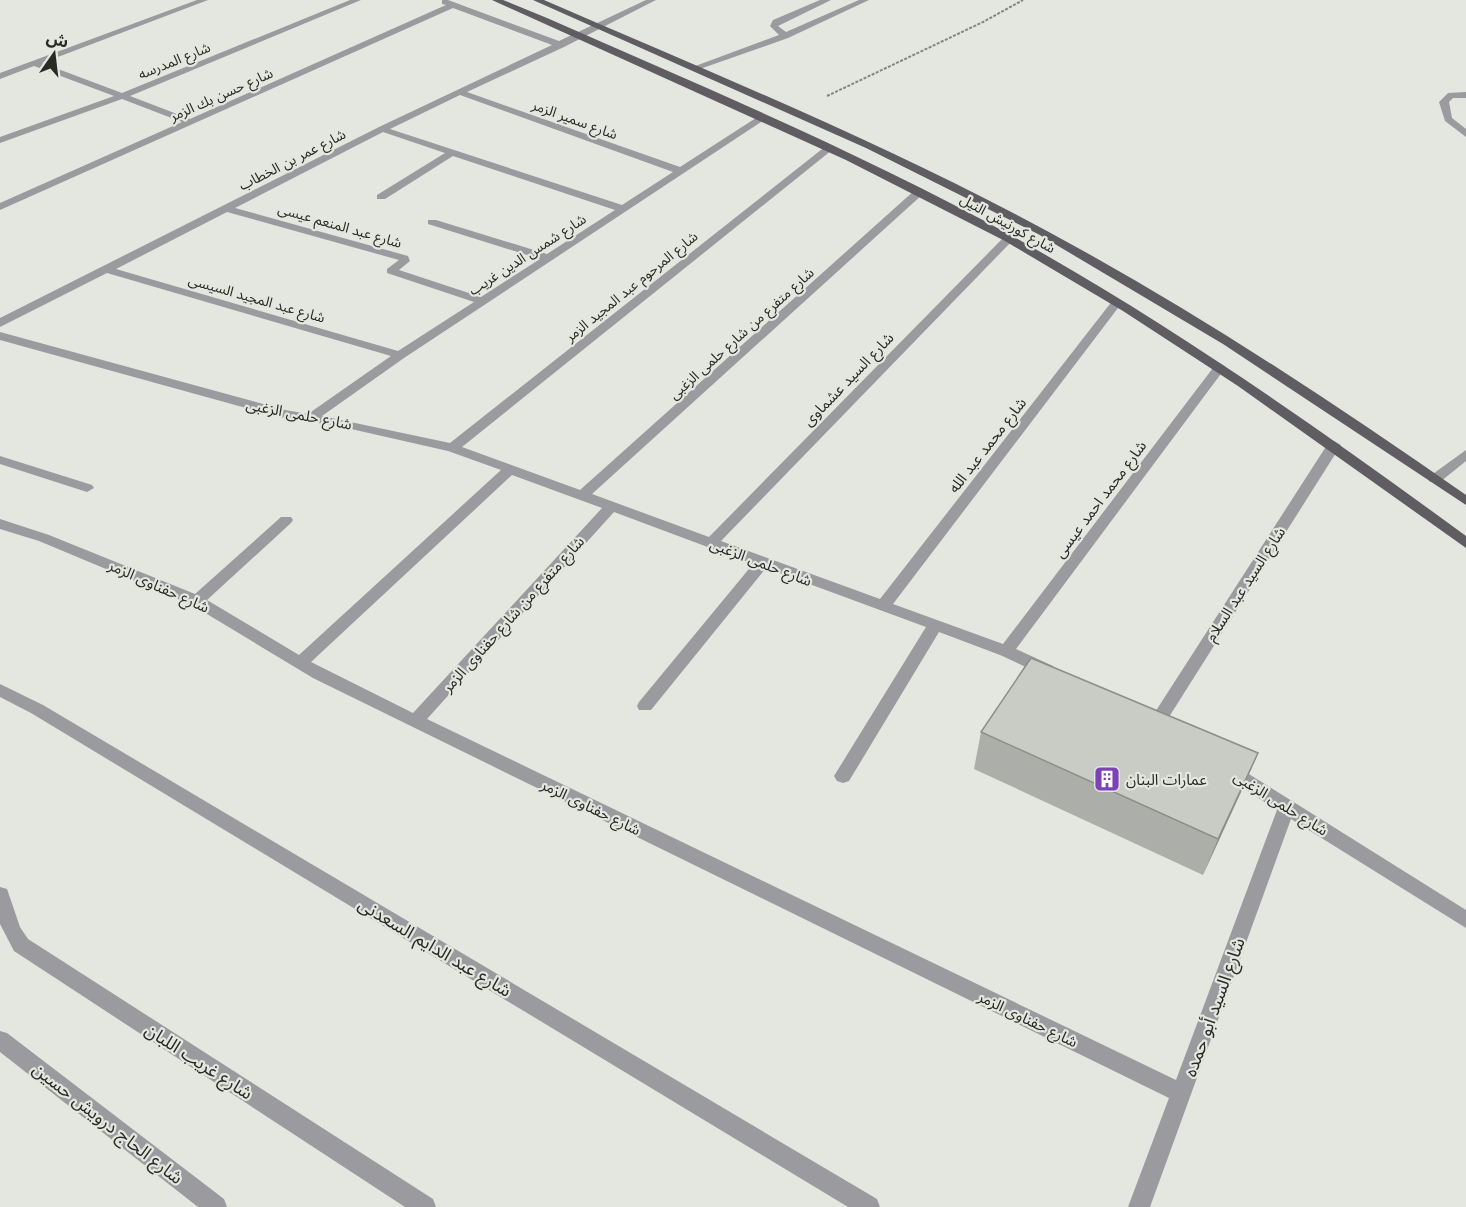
<svg xmlns="http://www.w3.org/2000/svg" width="1466" height="1207" font-family="Inter,'Noto Sans Arabic',sans-serif">
<style>
.lines{fill:none;stroke-linecap:round;stroke-linejoin:round}
.path{stroke:#82857f;stroke-width:2;stroke-dasharray:3 1.5;stroke-linecap:butt}
.lane{fill:#9b9a9e;fill-rule:evenodd}
.street{fill:#9b9a9e;fill-rule:evenodd}
.primary{fill:#5f5c62;fill-rule:evenodd}
.wall{fill:#acafa9}
.shaded-wall{fill:#8c8f89}
.building{fill:#c8ccc4;stroke:#8c8f89;stroke-width:1.5}
.labels{text-anchor:middle;dominant-baseline:central;stroke-width:4.5;stroke-linejoin:round;paint-order:stroke}
.far-street-label{font-size:14px;fill:#282a26;stroke:#e3e7df}
.street-label{font-size:15px;fill:#282a26;stroke:#e3e7df}
.poi-label{font-size:15px;fill:#282a26;stroke:#e3e7df;text-anchor:start}
.near-street-label{font-size:18px;fill:#282a26;stroke:#e3e7df}
</style>
<rect width="100%" height="100%" fill="#e3e7df"/>
<g class="lines">
<!-- path -->
<polyline class="path" points="827,96 983,22 1023,0"/>
<!-- lane -->
<g class="lane">
<polygon points="820,0 831,0 778,26 786,32 859,0 869,0 788,38 697,70 690,68 779,35 770,26 773,20"/>
<polygon points="1466,92 1466,98 1453,98 1449,102 1452,118 1466,129 1466,137 1445,121 1439,102 1448,93"/>
<polygon points="1466,450 1466,461 1440,482 1430,482 1428,479 1430,476"/>
</g>
<!-- street -->
<g class="street">
<path d="M197 0H208L42 63 122 93 350 0H361L130 96 190 119 446 5 442 4V0H448L559 41 646 0H656L564 47 467 92 680 167 759 116 767 118 404 358 322 416 450 443 826 146H832V150L462 447 580 490 915 190H923V194L592 494 709 537 1004 237H1012V241L721 541 880 599 1113 300H1121V304L893 604 1003 644 1216 364 1220 363 1226 367 1016 649 1053 666 1055 670 1053 674H1041L1000 655 939 632 849 781 843 783 837 781 834 776 926 627 766 568 651 710H639L637 706 639 702 753 564 614 512 427 719 1176 1080 1277 810 1224 776 1222 771 1224 766 1230 764 1236 766 1466 910V928L1291 819 1150 1207H1128L1169 1098 313 678 192 605 39 541 0 529V519L49 535 195 594 281 517H291L293 520 291 523 207 600 299 655 501 470 448 451 338 426 279 417 0 340V332L285 410 308 414 391 356 107 273 4 325 0 327V318L379 127 552 45 453 8 0 210V203L182 122 122 99 0 143V137L114 96 34 66 0 79V73ZM460 95 673 172 622 205 390 129ZM383 132 445 153 377 195V199H385L453 156 615 210 547 254 436 220H428V224L540 259 481 297 399 270 410 261 408 256 235 208ZM227 212 399 260 387 269V273L474 302 398 351 116 269ZM512 475 602 508 413 713 311 662Z"/>
<polygon points="1334,441 1341,445 1162,728 1156,730 1150,728 1148,724 1150,720 1327,445"/>
<polygon points="0,456 92,485 94,488 87,492 0,464"/>
<polygon points="0,684 43,705 877,1199 880,1207 848,1207 31,713 0,697"/>
<polygon points="0,887 7,889 20,927 28,939 433,1199 436,1207 405,1207 14,951 0,924"/>
<polygon points="0,1031 7,1033 224,1199 227,1207 198,1207 0,1052"/>
</g>
<!-- primary -->
<g class="primary">
<path d="M492 0H503L547 18C704 87 864 154 1014 237 1172 325 1320 429 1466 536V548L1238 386 1123 311 1005 241 846 160Z"/>
<path d="M533 0H544C713 73 884 143 1047 231 1192 309 1330 400 1466 495V505L1223 344 1038 234 866 148Z"/>
</g>
</g>
<!-- wall -->
<polygon class="wall" points="981,732 1258,753 1203,875 974,769"/>
<!-- shaded-wall -->
<polygon class="shaded-wall" points="1258,753 1242,790 1203,875 1218,839"/>
<!-- building -->
<polygon class="building" points="1031,658 1258,753 1218,839 981,732"/>
<!-- icons -->
<defs>
<symbol id="building-square" viewBox="-11 -11 22 22"><rect x="-9" y="-9" width="18" height="18" rx="4" fill="#7e40b5" stroke="#e3e7df"/><path d="M-4-6H4V6H1V3H-1V6H-4ZM-2.5-4.3h1.7v1.8h-1.7ZM.8-4.3h1.7v1.8H.8ZM-2.5-1h1.7V.8h-1.7ZM.8-1h1.7V.8H.8Z" fill="#fff"/></symbol>
</defs>
<g fill-rule="evenodd">
<use href="#building-square" x="1092" y="764" width="30" height="30"/>
</g>
<g class="labels">
<!-- far-street labels -->
<g class="far-street-label">
<text transform="translate(174 60) rotate(-22)">شارع المدرسه</text>
<text transform="translate(221 94) rotate(-24)">شارع حسن بك الزمر</text>
<text transform="translate(575 119) rotate(20)">شارع سمير الزمر</text>
<text transform="translate(292 159) rotate(-27)">شارع عمر بن الخطاب</text>
<text transform="translate(1008 223) rotate(29)">شارع كورنيش النيل</text>
<text transform="translate(340 225) rotate(16)">شارع عبد المنعم عيسى</text>
<text transform="translate(527 254) rotate(-33)">شارع شمس الدين غريب</text>
<text transform="translate(631 286) rotate(-39)">شارع المرحوم عبد المجيد الزمر</text>
<text transform="translate(257 298) rotate(16)">شارع عبد المجيد السيسى</text>
<text transform="translate(741 333) rotate(-42)">شارع متفرع من شارع حلمى الزغبى</text>
</g>
<!-- street labels -->
<g class="street-label">
<text transform="translate(848 379) rotate(-46)">شارع السيد عشماوى</text>
<text transform="translate(299 414) rotate(11)">شارع حلمى الزغبى</text>
<text transform="translate(987 445) rotate(-52)">شارع محمد عبد الله</text>
<text transform="translate(1100 499) rotate(-53)">شارع محمد احمد عيسى</text>
<text transform="translate(761 562) rotate(21)">شارع حلمى الزغبى</text>
<text transform="translate(1245 584) rotate(-57)">شارع السيد عبد السلام</text>
<text transform="translate(159 586) rotate(24)">شارع حفناوى الزمر</text>
<text transform="translate(513 614) rotate(-48)">شارع متفرع من شارع حفناوى الزمر</text>
<text transform="translate(1281 803) rotate(32)">شارع حلمى الزغبى</text>
<text transform="translate(591 807) rotate(26)">شارع حفناوى الزمر</text>
<text transform="translate(1028 1019) rotate(26)">شارع حفناوى الزمر</text>
</g>
<!-- poi labels -->
<g class="poi-label">
<text x="1126" y="779">عمارات البنان</text>
</g>
<!-- near-street labels -->
<g class="near-street-label">
<text transform="translate(435 947) rotate(31)">شارع عبد الدايم السعدنى</text>
<text transform="translate(1214 1007) rotate(-70)">شارع السيد أبو حمده</text>
<text transform="translate(199 1061) rotate(33)">شارع غريب اللبان</text>
<text transform="translate(108 1123) rotate(38)">شارع الحاج درويش حسين</text>
</g>
</g>
<!-- north arrow -->
<g transform="translate(54 54) rotate(14)" stroke="#e3e7df" stroke-width="4.5" paint-order="stroke">
<path d="M0-4.5L10 22L0 15L-10 22Z" fill="#282a26"/>
<text y="-9" font-size="16" font-weight="bold" text-anchor="middle" fill="#282a26">ش</text>
</g>
</svg>
